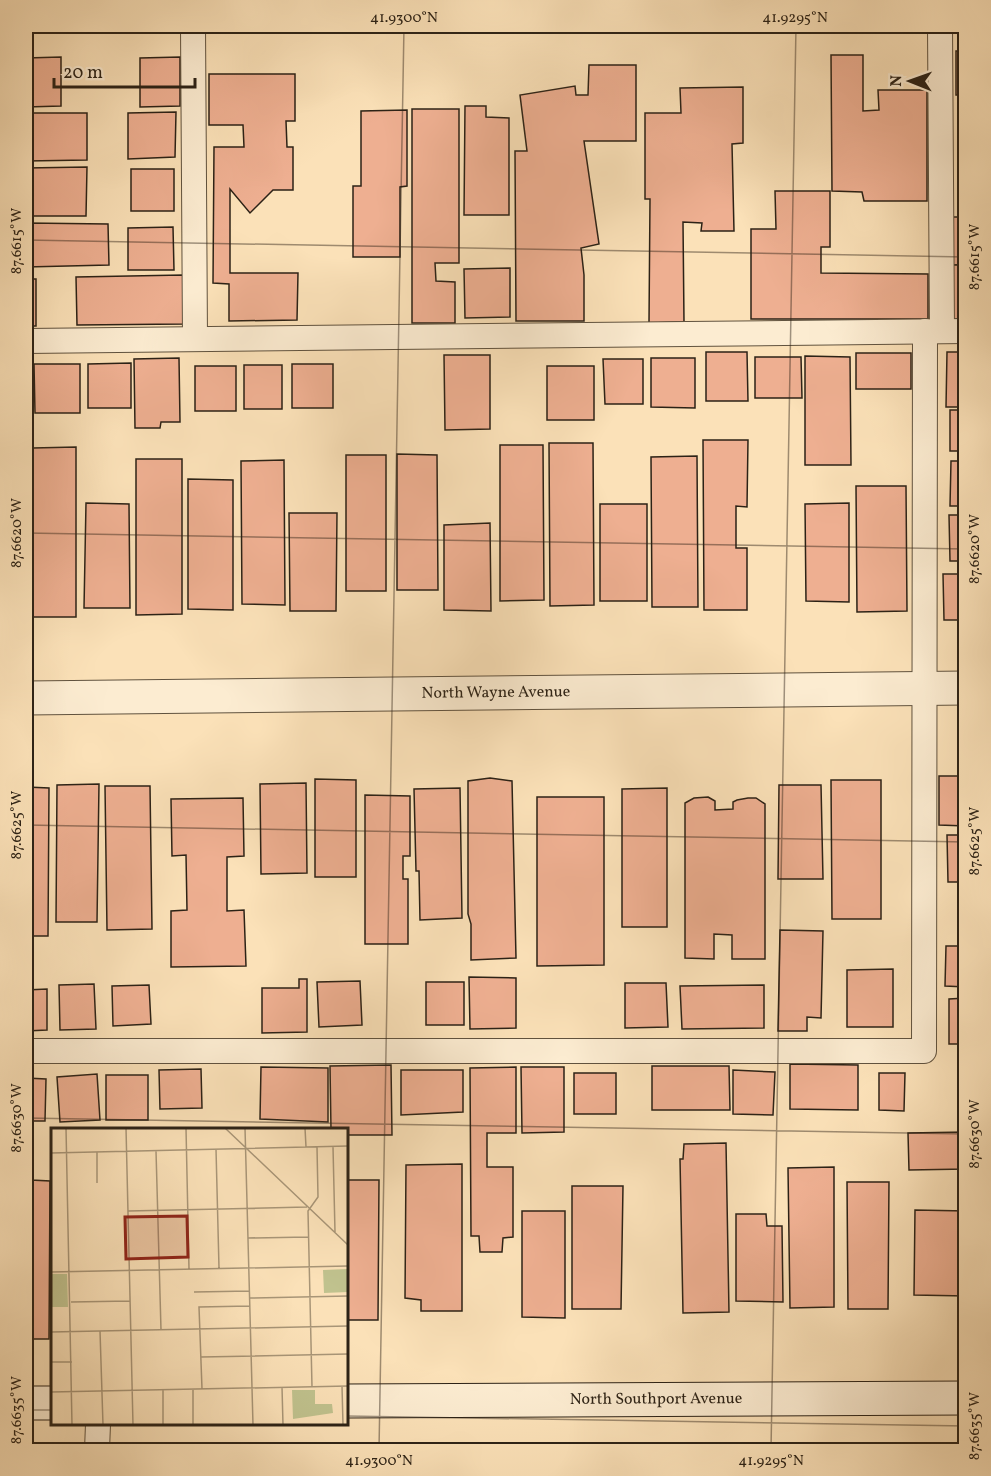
<svg xmlns="http://www.w3.org/2000/svg" width="991" height="1476" font-family="Vollkorn,serif">
<style>
.building{fill:#eeaf91;stroke:#2c2216;stroke-width:1.5}
.lines{fill:none;stroke-linecap:round;stroke-linejoin:round}
.lane-casing{stroke:#60523e;stroke-width:26}
.street-casing{stroke:#60523e;stroke-width:35}
.secondary-casing{stroke:#2c2216;stroke-width:35}
.lane{stroke:#fcecd1;stroke-width:24}
.street{stroke:#fcecd1;stroke-width:33}
.secondary{stroke:#fcecd1;stroke-width:33}
.ticks{fill:none;stroke:#2c2216;stroke-width:1.5;stroke-opacity:0.45}
.labels{text-anchor:middle;dominant-baseline:central;stroke-width:5;stroke-linejoin:round;paint-order:stroke}
.street-label{font-size:16px;fill:#2c2216;stroke:#fcecd1}
.inset-road{fill:none;stroke:#a89577;stroke-width:1.5}
.view{fill:#8f2418;fill-opacity:0.15;stroke:#8f2418;stroke-width:3}
.inset-edge{fill:none;stroke:#2c2216;stroke-width:3}
.neatline{fill:none;stroke:#2c2216;stroke-width:2}
.ticks-label{font-size:15px;text-anchor:middle;fill:#2c2216}
</style>
<rect width="100%" height="100%" fill="#fbe1b8"/>
<filter id="stains"><feTurbulence type="fractalNoise" baseFrequency=".00333" numOctaves="4"/><feColorMatrix values="0 0 0 0 .2 0 0 0 0 .09 0 0 0 0 .02 0 0 0 .5 -.17"/></filter>
<radialGradient id="worn" r=".72"><stop offset=".6" stop-color="#630" stop-opacity="0"/><stop offset="1" stop-color="#630" stop-opacity=".3"/></radialGradient>
<!-- building -->
<g class="building">
<rect x="956" y="51" width="10" height="44"/>
<polygon points="831,55 863,55 863,111 879,110 878,90 927,90 927,201 864,201 862,192 832,191"/>
<polygon points="61,57 61,106 26,107 26,58"/>
<polygon points="180,57 180,106 140,107 140,58"/>
<polygon points="589,65 636,65 636,141 584,141 599,244 581,248 584,275 584,321 516,321 515,151 527,151 520,95 575,86 576,95 588,95"/>
<polygon points="209,74 295,74 295,121 286,121 287,147 293,147 293,190 273,190 250,213 230,189 230,273 298,273 297,320 229,321 229,284 213,283 214,147 244,147 243,125 209,125"/>
<polygon points="743,87 743,143 732,144 734,231 701,231 702,223 683,222 684,322 649,323 650,199 645,199 645,113 681,113 680,88"/>
<polygon points="465,106 486,106 486,117 509,118 509,215 464,215"/>
<polygon points="412,109 459,109 459,263 435,263 436,281 455,282 455,323 412,323"/>
<polygon points="407,110 407,186 400,187 400,257 353,257 353,186 361,186 361,111"/>
<rect x="963" y="110" width="3" height="45"/>
<polygon points="176,112 175,157 128,159 128,113"/>
<polygon points="26,113 87,113 87,160 26,161"/>
<polygon points="87,167 86,216 26,216 26,168"/>
<rect x="131" y="169" width="43" height="42"/>
<polygon points="775,191 830,191 830,247 821,247 821,273 928,274 928,319 751,319 751,229 776,229"/>
<rect x="949" y="217" width="17" height="48"/>
<polygon points="26,223 108,224 109,265 26,267"/>
<polygon points="173,227 174,270 128,270 128,228"/>
<rect x="949" y="265" width="17" height="54"/>
<polygon points="510,268 510,317 465,318 464,269"/>
<polygon points="183,275 184,324 77,325 76,277"/>
<rect x="26" y="279" width="10" height="47"/>
<polygon points="706,352 747,352 748,401 706,401"/>
<polygon points="947,352 966,352 966,407 946,407"/>
<rect x="856" y="353" width="55" height="36"/>
<polygon points="444,355 490,355 490,429 445,430"/>
<polygon points="805,356 850,357 851,465 805,465"/>
<polygon points="755,357 801,357 802,398 755,398"/>
<polygon points="179,358 180,422 161,422 160,428 135,428 134,359"/>
<polygon points="651,358 695,358 695,408 651,407"/>
<polygon points="603,359 643,359 643,404 605,404"/>
<polygon points="131,363 131,408 88,408 88,364"/>
<polygon points="34,364 80,364 80,413 35,413"/>
<rect x="292" y="364" width="41" height="44"/>
<rect x="244" y="365" width="38" height="44"/>
<rect x="195" y="366" width="41" height="45"/>
<rect x="547" y="366" width="47" height="54"/>
<rect x="950" y="410" width="16" height="41"/>
<polygon points="703,440 748,440 747,507 736,506 736,548 747,548 747,610 704,610"/>
<polygon points="549,443 593,443 594,605 550,606"/>
<polygon points="500,445 543,445 544,600 500,601"/>
<polygon points="76,447 76,617 33,617 33,448"/>
<polygon points="397,454 437,455 438,590 397,590"/>
<rect x="346" y="455" width="40" height="136"/>
<polygon points="697,456 698,607 652,607 651,457"/>
<polygon points="136,459 182,459 182,614 136,615"/>
<polygon points="284,460 285,605 242,604 241,461"/>
<polygon points="951,461 966,461 966,506 950,506"/>
<polygon points="188,479 233,480 233,610 188,609"/>
<polygon points="856,486 906,486 907,611 857,612"/>
<polygon points="86,503 129,504 130,608 84,608"/>
<polygon points="849,503 849,602 806,601 805,504"/>
<rect x="600" y="504" width="47" height="97"/>
<polygon points="289,513 337,513 336,611 290,611"/>
<polygon points="949,515 966,515 966,561 950,561"/>
<polygon points="490,523 491,611 444,610 444,525"/>
<polygon points="943,574 966,574 966,620 944,620"/>
<polygon points="939,776 966,776 966,826 939,825"/>
<polygon points="490,778 512,781 516,958 471,960 471,924 468,914 468,781"/>
<polygon points="315,779 356,780 356,877 315,877"/>
<polygon points="831,780 881,780 881,919 832,919"/>
<polygon points="306,783 307,873 261,874 260,784"/>
<polygon points="99,784 97,922 56,922 57,785"/>
<polygon points="779,785 821,785 823,879 778,879"/>
<polygon points="105,786 150,786 152,929 107,930"/>
<polygon points="26,787 49,788 48,936 26,936"/>
<polygon points="460,788 462,918 420,920 419,871 416,871 414,789"/>
<polygon points="667,788 667,927 622,927 622,789"/>
<polygon points="365,795 410,796 410,856 403,856 403,879 408,879 408,944 365,944"/>
<polygon points="537,797 604,797 604,965 537,966"/>
<polygon points="708,797 715,801 715,810 733,809 733,802 737,800 748,798 756,798 765,804 765,959 732,959 732,935 714,934 714,959 685,958 685,803 694,798"/>
<polygon points="243,798 244,856 227,857 227,911 244,910 246,966 171,967 171,911 187,910 186,855 172,856 171,799"/>
<polygon points="947,835 966,835 966,882 948,882"/>
<polygon points="780,930 823,931 821,1018 807,1017 807,1031 778,1031"/>
<polygon points="946,946 966,946 966,987 945,986"/>
<polygon points="893,969 893,1027 847,1027 847,970"/>
<polygon points="469,977 516,978 516,1028 470,1029"/>
<polygon points="299,979 307,979 307,1032 262,1033 262,988 299,988"/>
<polygon points="360,981 362,1025 319,1027 317,982"/>
<rect x="426" y="982" width="38" height="43"/>
<polygon points="625,983 666,983 668,1027 625,1028"/>
<polygon points="94,984 96,1029 60,1030 59,985"/>
<polygon points="149,985 151,1024 113,1026 112,986"/>
<polygon points="764,985 764,1028 682,1029 680,986"/>
<polygon points="47,989 47,1030 26,1031 26,990"/>
<polygon points="966,998 966,1044 949,1044 949,999"/>
<polygon points="790,1064 858,1065 858,1110 790,1109"/>
<polygon points="391,1065 392,1135 346,1135 346,1130 331,1130 330,1066"/>
<polygon points="652,1066 729,1066 730,1110 652,1110"/>
<polygon points="261,1067 328,1068 328,1122 260,1119"/>
<polygon points="516,1067 516,1133 487,1133 487,1167 513,1167 513,1237 503,1238 502,1252 480,1252 479,1236 471,1236 470,1068"/>
<polygon points="521,1067 564,1067 564,1132 522,1133"/>
<polygon points="201,1069 202,1108 160,1109 159,1070"/>
<polygon points="401,1070 463,1070 463,1112 401,1115"/>
<polygon points="733,1070 775,1072 773,1115 733,1114"/>
<rect x="574" y="1073" width="42" height="41"/>
<polygon points="879,1073 905,1073 904,1111 879,1110"/>
<polygon points="97,1074 100,1120 60,1122 57,1077"/>
<rect x="106" y="1075" width="42" height="45"/>
<polygon points="26,1078 46,1079 45,1121 26,1121"/>
<polygon points="966,1132 966,1169 909,1170 908,1133"/>
<polygon points="726,1143 729,1312 683,1313 680,1159 683,1159 684,1144"/>
<polygon points="26,1161 31,1161 31,1180 50,1181 49,1339 26,1339"/>
<polygon points="462,1164 462,1311 421,1311 421,1300 405,1298 406,1165"/>
<polygon points="834,1167 834,1307 790,1308 788,1168"/>
<polygon points="346,1180 379,1180 378,1320 346,1320"/>
<polygon points="847,1182 889,1182 888,1309 848,1309"/>
<polygon points="572,1186 623,1186 621,1309 572,1309"/>
<polygon points="915,1210 966,1211 966,1296 914,1295"/>
<polygon points="522,1211 565,1211 565,1318 522,1317"/>
<polygon points="736,1214 766,1214 767,1226 782,1226 783,1302 736,1301"/>
</g>
<g class="lines">
<defs>
<g id="lane">
<polyline points="193,26 195,339"/>
<polyline points="940,26 942,331"/>
<polyline points="26,341 966,331"/>
<polyline points="26,1051 924,1051 925,331"/>
<polyline points="97,1450 98,1424"/>
</g>
<g id="street">
<path id="s1" d="M26 698 966 688"/>
</g>
<g id="secondary">
<path id="s2" d="M346 1401 966 1398"/>
<polyline points="26,1403 52,1403"/>
</g>
</defs>
<!-- lane casing -->
<use href="#lane" class="lane-casing"/>
<!-- street casing -->
<use href="#street" class="street-casing"/>
<!-- secondary casing -->
<use href="#secondary" class="secondary-casing"/>
<!-- lane -->
<use href="#lane" class="lane"/>
<!-- street -->
<use href="#street" class="street"/>
<!-- secondary -->
<use href="#secondary" class="secondary"/>
</g>
<!-- ticks -->
<path class="ticks" d="M26 240 966 257M26 533 966 549M26 825 966 842M26 1118 966 1134M26 1410H52M346 1416 966 1426M379 1450 404 26M771 1450 796 26"/>
<g class="labels">
<!-- street labels -->
<g class="street-label">
<text stroke="none"><textPath href="#s1" startOffset="470">North Wayne Avenue</textPath></text>
<text stroke="none"><textPath href="#s2" startOffset="310">North Southport Avenue</textPath></text>
</g>
</g>
<!-- overview -->
<g transform="translate(51 1128)">
<rect width="297" height="297" fill="#fbe1b8"/>
<path d="M297 141V164L273 165 272 142ZM0 146H16L17 179H0ZM241 262H264V276H281L282 285 242 291Z" fill="#c0c28e"/>
<path class="inset-road" d="M15 0 21 297M75 0 82 297M135 0 138 141M174 0 297 117M194 0 202 297M254 0 255 19M282 19 284 104M165 21 168 140M105 23 110 202M46 24V55M0 25 297 18M77 83 256 79M197 110 257 109M0 144 297 138M143 164 199 163M199 170 297 168M20 174 79 173M49 203 52 297M0 204 297 198M150 229 297 226M0 234H21M291 258 292 297M231 259 232 297M261 259 257 83 267 69 266 19M142 261V297M151 261 148 179 199 178M112 262V297M0 264 297 258"/>
<path class="view" d="M136 88 137 129 75 131 74 89Z"/>
<rect width="297" height="297" class="inset-edge"/>
</g>
<!-- margin -->
<rect width="991" height="1476" fill="none" stroke="#fbe1b8" stroke-width="66"/>
<!-- north arrow -->
<g transform="translate(910 81) rotate(271)" stroke="#fcecd1" stroke-width="4.5" paint-order="stroke">
<path d="M0-4.5L10 22L0 15L-10 22Z" fill="#2c2216"/>
<text y="-9" font-size="16" font-weight="bold" text-anchor="middle" fill="#2c2216">N</text>
</g>
<!-- scale -->
<path d="M54 78v9h141v-9" fill="none" stroke="#2c2216" stroke-width="3"/>
<text x="63" y="78" font-size="18" fill="#2c2216" stroke="#fcecd1" stroke-width="4.5" paint-order="stroke">20 m</text>
<rect x="33" y="33" width="925" height="1410" class="neatline"/>
<g class="ticks-label">
<text x="404" y="22">41.9300°N</text>
<text x="795" y="22">41.9295°N</text>
<text transform="translate(16 241) rotate(-90)" y="5">87.6615°W</text>
<text transform="translate(974 257) rotate(-90)" y="5">87.6615°W</text>
<text transform="translate(16 533) rotate(-90)" y="5">87.6620°W</text>
<text transform="translate(974 549) rotate(-90)" y="5">87.6620°W</text>
<text transform="translate(16 825) rotate(-90)" y="5">87.6625°W</text>
<text transform="translate(974 841) rotate(-90)" y="5">87.6625°W</text>
<text transform="translate(16 1118) rotate(-90)" y="5">87.6630°W</text>
<text transform="translate(974 1134) rotate(-90)" y="5">87.6630°W</text>
<text transform="translate(16 1410) rotate(-90)" y="5">87.6635°W</text>
<text transform="translate(974 1426) rotate(-90)" y="5">87.6635°W</text>
<text x="379" y="1465">41.9300°N</text>
<text x="771" y="1465">41.9295°N</text>
</g>
<rect width="100%" height="100%" filter="url(#stains)"/>
<rect width="100%" height="100%" fill="url(#worn)"/>
</svg>
